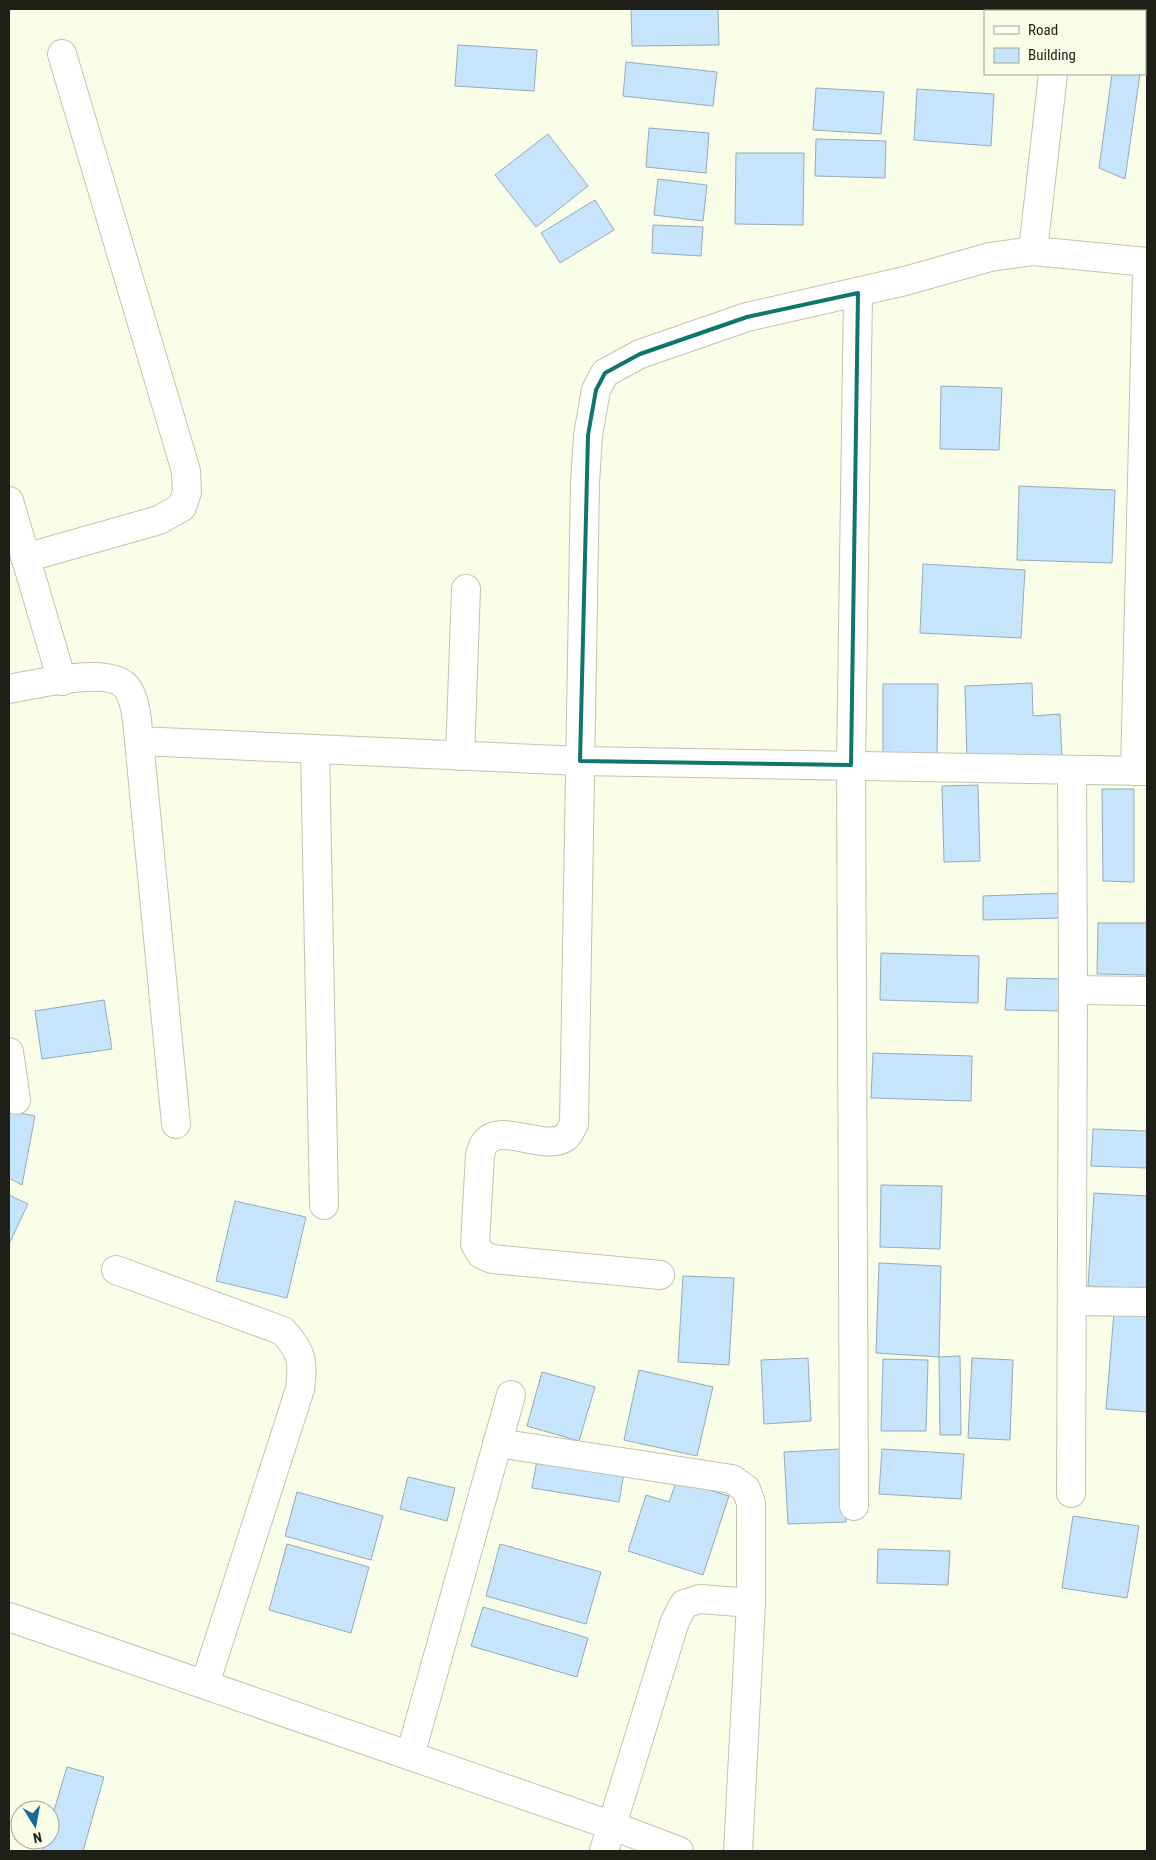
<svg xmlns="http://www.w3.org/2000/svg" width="1156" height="1860" font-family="'Roboto Condensed',sans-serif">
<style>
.building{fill:#c6e4fc;stroke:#97aab9}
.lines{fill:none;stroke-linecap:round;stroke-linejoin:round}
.minor-casing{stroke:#bfc5af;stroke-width:30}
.minor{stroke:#fff;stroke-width:28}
.marked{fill:none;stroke:#0f766e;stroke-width:4;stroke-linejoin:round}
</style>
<rect width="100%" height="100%" fill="#f8fee7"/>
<!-- building -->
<g class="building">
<polygon points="631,9 718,9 719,45 632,46"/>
<polygon points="458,45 537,50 534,91 455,86"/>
<polygon points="626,62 717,72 713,106 623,96"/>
<polygon points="1112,74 1140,74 1125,179 1099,168"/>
<polygon points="816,88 884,92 881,134 813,130"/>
<polygon points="917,89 994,94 991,146 914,140"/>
<polygon points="649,128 709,133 706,173 646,167"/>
<polygon points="548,134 588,186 536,227 495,175"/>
<polygon points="816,139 886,141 885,178 815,176"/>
<polygon points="736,153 804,153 803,225 735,224"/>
<polygon points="658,179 707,185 703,221 654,215"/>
<polygon points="595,200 614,230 560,263 541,233"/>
<polygon points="653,225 703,227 701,256 652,253"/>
<polygon points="941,386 1002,388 999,450 940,449"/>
<polygon points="1019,486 1115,490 1112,563 1017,560"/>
<polygon points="923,564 1025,570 1021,638 920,633"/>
<polygon points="1032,683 1033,716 1060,714 1062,758 967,762 965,686"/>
<polygon points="883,684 938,684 937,756 883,756"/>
<polygon points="978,785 980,861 944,862 942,786"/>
<polygon points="1102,789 1134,789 1134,882 1103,881"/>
<polygon points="1063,893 1063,918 983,920 983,896"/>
<polygon points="1098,923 1147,923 1147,975 1097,974"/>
<polygon points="881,953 979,956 978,1003 880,1000"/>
<polygon points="1007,978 1065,979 1063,1011 1005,1010"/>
<polygon points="104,1000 112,1049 42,1059 35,1011"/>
<polygon points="873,1053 972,1056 971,1101 871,1098"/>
<polygon points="9,1111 35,1116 22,1185 9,1178"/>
<polygon points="1093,1129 1147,1131 1147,1168 1091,1166"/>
<polygon points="881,1185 942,1186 940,1249 880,1247"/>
<polygon points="1094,1193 1147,1196 1147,1289 1088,1286"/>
<polygon points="9,1195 28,1204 9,1244"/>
<polygon points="235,1201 306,1217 287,1298 216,1281"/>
<polygon points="879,1263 941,1266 939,1357 876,1353"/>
<polygon points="683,1276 734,1278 729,1365 678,1362"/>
<polygon points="1114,1312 1147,1315 1147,1412 1106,1409"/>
<polygon points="960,1356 961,1435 940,1435 939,1357"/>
<polygon points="808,1358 811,1421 764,1424 761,1360"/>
<polygon points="972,1358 1013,1360 1010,1440 968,1438"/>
<polygon points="883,1359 928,1360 926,1431 881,1431"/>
<polygon points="639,1370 713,1387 697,1456 624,1440"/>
<polygon points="542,1372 595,1387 579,1441 527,1426"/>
<polygon points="842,1449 846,1522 788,1524 784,1452"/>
<polygon points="882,1449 964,1454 961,1499 879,1494"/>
<polygon points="537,1460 624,1473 619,1502 532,1488"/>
<polygon points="408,1477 455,1488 447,1521 400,1509"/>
<polygon points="677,1480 729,1496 703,1575 628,1551 646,1495 669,1502"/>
<polygon points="297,1492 383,1516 371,1560 285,1536"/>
<polygon points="1073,1516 1139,1526 1127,1598 1062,1588"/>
<polygon points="287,1544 369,1567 351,1633 269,1610"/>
<polygon points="500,1544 601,1572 586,1624 486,1596"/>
<polygon points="878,1549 950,1551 948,1585 877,1583"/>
<polygon points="483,1607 588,1638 577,1677 471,1646"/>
<polygon points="67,1767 104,1777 83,1851 42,1851 46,1840 50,1840 50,1824"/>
</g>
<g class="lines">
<defs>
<g id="minor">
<polyline points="1059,11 1060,9"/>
<polyline points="1033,251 1053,74"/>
<polyline points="9,501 62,681"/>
<polyline points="25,558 159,520 182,507 187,492 186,471 62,54"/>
<path d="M9 689C34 685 112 664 128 689 137 704 137 724 139 741L580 761 1147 771"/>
<polyline points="139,741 176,1124"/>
<polyline points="315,749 324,1205"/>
<polyline points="460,756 466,589"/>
<polyline points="1135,771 1147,272"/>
<polyline points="1073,990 1147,991"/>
<polyline points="9,1052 16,1100"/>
<path d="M116 1270 283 1331C303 1353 303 1361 300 1389L205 1684"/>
<path d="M660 1275 492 1259 481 1254 475 1244 480 1155C481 1152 482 1147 484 1144 500 1120 544 1153 566 1137 569 1134 572 1128 574 1124L585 483 588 435 596 390 605 373 640 354 747 317 905 281 990 257 1033 251 1147 262"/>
<polyline points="1072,1301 1147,1302"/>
<polyline points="497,1443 732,1479 746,1489 751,1503 751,1603 738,1851"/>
<polyline points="1071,1493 1073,990 1072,770"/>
<polyline points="854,1506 851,765 858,293"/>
<polyline points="9,1617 613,1826 679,1851"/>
<polyline points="410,1756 511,1395"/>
<polyline points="604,1851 675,1621 684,1604 700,1599 751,1603"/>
</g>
</defs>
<!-- minor casing -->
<use href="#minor" class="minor-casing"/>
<!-- minor -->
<use href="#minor" class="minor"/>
</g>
<!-- marked area -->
<path class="marked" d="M858 293 851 765 580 761 588 435 596 390 605 373 640 354 747 317Z"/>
<!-- border -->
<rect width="1156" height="1860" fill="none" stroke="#1e2018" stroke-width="20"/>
<!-- legend -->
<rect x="984" y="10" width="162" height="65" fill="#f8fee7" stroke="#a1a594"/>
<rect x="994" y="26" width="25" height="8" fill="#ffffff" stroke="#a1a594"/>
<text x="1028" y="35" font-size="15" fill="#1e2018">Road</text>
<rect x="994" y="48" width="25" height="15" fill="#c6e4fc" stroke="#a1a594"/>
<text x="1028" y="60" font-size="15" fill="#1e2018">Building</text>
<!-- north arrow -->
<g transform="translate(35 1825) rotate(169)"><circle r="24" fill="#f8fee7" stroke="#a1a594"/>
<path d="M0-4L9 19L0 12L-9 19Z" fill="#19699b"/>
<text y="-8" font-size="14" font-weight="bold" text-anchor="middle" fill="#1e2018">N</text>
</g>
</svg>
